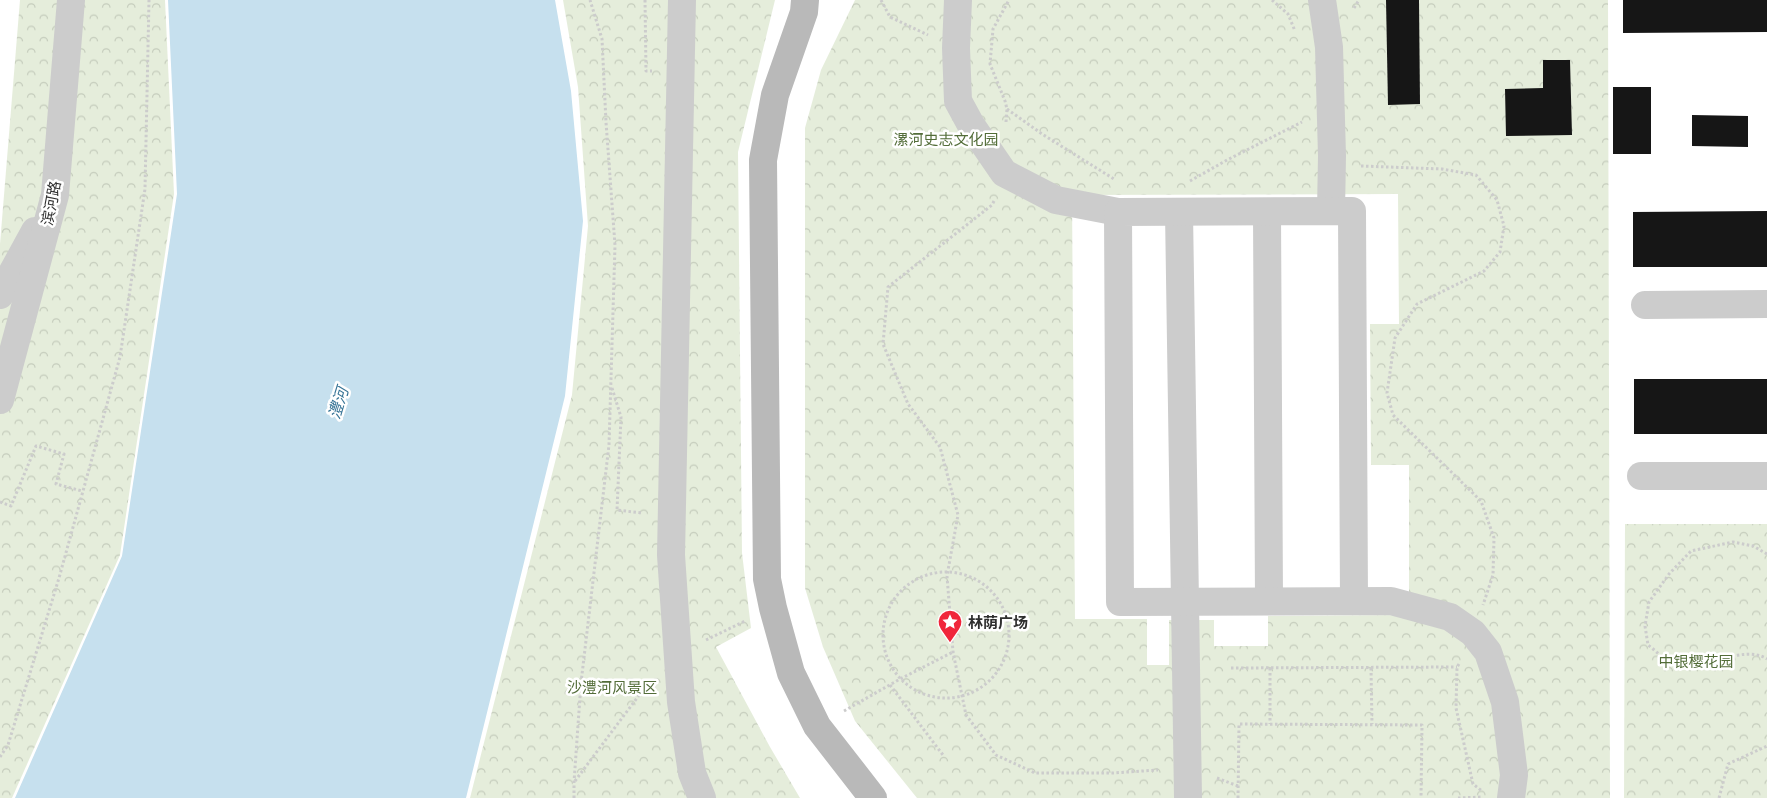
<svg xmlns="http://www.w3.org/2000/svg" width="1767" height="798" font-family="Inter,'Noto Sans SC',sans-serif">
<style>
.park{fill:url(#park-crowns);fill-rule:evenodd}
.water{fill:#c6e0ee}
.building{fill:#161616}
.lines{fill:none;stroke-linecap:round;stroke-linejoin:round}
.path{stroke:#ccc;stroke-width:3;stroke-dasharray:2.5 2.5;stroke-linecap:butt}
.street{stroke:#ccc;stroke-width:28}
.secondary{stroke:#b9b9b9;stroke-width:28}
.labels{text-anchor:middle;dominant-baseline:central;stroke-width:5;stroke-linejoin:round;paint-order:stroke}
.park-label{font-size:15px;fill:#536d39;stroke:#fff}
.street-label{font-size:15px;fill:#2f2f2f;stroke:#fff}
.poi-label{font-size:15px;font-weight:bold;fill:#2f2f2f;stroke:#fff;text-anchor:start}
.water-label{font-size:16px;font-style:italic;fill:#377496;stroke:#fff}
</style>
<defs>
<pattern id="park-crowns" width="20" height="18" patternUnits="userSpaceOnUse" patternTransform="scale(1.25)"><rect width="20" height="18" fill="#e5eddb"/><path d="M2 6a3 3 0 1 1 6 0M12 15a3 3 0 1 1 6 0" fill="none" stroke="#c5ccbc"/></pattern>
</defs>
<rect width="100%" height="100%" fill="#fff"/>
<!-- park -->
<g class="park">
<polygon points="20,0 165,0 174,194 120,555 12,798 0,798 0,244"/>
<polygon points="563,0 775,0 738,152 742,553 751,628 716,647 770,747 800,798 470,798 572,395 588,226 578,87"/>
<path d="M855 0H1608L1610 798H917L855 721 823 647 805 588V128L821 70ZM1398 194 1399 324H1370L1371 465H1409V615L1268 616V646H1214V620H1169V665H1147V619H1075L1072 195Z"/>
<polygon points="1625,524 1767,524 1767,798 1624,798"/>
</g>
<!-- water -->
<polygon class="water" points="168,0 555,0 571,91 583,221 565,396 466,798 15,798 122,556 177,194"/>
<!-- building -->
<g class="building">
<polygon points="1386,0 1419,0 1420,104 1388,105"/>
<polygon points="1623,0 1767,0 1767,32 1623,33"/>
<polygon points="1543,60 1570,60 1572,135 1506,136 1505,89 1543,88"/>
<rect x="1613" y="87" width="38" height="67"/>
<polygon points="1692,115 1748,116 1748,147 1692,146"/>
<polygon points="1767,211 1767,267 1633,267 1633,212"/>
<rect x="1634" y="379" width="133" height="55"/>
</g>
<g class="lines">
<!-- path -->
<g class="path">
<polyline points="645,0 646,71 652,71"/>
<polyline points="881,0 890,17 928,35"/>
<polyline points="1272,0 1288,14 1295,31"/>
<polyline points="1354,8 1359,0"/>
<polyline points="1007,109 1042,134 1114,179"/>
<polyline points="1006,122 1007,109 1005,101 990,64 993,29 1009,0"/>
<polyline points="1361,166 1442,169 1476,175 1497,200 1504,226 1500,252 1484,271 1417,304 1395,338 1387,393 1393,415 1481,501 1494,538 1493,575 1483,605"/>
<polyline points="1190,181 1227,160 1302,122"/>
<polyline points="994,201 992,205 888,287 883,344 908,404 940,447 958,515 947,576 953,652 966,715 996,755 1035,773 1113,773 1158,770"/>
<polyline points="612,388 621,417 617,510 642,513"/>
<polyline points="0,502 11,506 36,446 64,454 56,484 82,491"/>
<path d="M1767 554 1753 546 1733 542 1691 551 1669 574 1649 602 1645 626 1648 645C1655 650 1663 659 1670 662 1701 673 1743 643 1767 659"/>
<circle cx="946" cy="635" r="63"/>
<polyline points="706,640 745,621"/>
<polyline points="1459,664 1457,667 1456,708 1473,784 1482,791"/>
<polyline points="1231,668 1457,667"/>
<polyline points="1270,668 1270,724"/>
<polyline points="1371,668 1372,724"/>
<polyline points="890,685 943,755"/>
<polyline points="844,711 900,679 953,652"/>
<polyline points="0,757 8,745 59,578 120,357 145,189 149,0"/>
<polyline points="1217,778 1238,786"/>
<polyline points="575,781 643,690 650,683"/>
<polyline points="574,798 574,782 581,683 609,445 615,245 606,122 602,39 590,0"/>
<polyline points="1238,798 1239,724 1422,725 1421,798"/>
<polyline points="1458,798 1483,797"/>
<polyline points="1719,798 1728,764 1767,746"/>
</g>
<!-- street -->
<g class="street">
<polyline points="682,0 671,555 681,702 692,773 702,798"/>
<polyline points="958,0 956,48 958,101 971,125 1004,173 1056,200 1118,212"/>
<polyline points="1322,0 1329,47 1332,156 1331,211"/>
<polyline points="1179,212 1188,798"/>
<polyline points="1267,212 1269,601"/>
<polyline points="0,295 35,231"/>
<polyline points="1645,305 1767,304"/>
<polyline points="0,400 55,195 71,0"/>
<polyline points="1641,476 1767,476"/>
<polyline points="1354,601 1352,211 1118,212 1120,602 1391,601 1450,617 1473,633 1488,652 1505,702 1514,775 1511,798"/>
</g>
<!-- secondary -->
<polyline class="secondary" points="805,0 804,12 775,95 763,160 767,579 773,608 791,673 817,726 873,798"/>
</g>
<!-- icons -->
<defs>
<symbol id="sight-pin" viewBox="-11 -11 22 30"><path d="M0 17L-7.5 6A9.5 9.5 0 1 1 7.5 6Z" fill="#f0263b" stroke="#fff"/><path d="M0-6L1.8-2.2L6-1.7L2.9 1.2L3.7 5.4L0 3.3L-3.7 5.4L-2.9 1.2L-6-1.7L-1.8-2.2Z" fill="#fff"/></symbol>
</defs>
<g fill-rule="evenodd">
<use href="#sight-pin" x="936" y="608" width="28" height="38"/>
</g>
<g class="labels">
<!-- park labels -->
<g class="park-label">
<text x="946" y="139">漯河史志文化园</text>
<text x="1696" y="661">中银樱花园</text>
<text x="612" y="687">沙澧河风景区</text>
</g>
<!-- street labels -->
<g class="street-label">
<text transform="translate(51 203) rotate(-79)">滨河路</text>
</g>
<!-- poi labels -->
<g class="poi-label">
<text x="968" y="622">林荫广场</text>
</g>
<!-- water labels -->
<g class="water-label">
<text transform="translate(338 403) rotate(-73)">澧河</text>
</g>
</g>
</svg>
